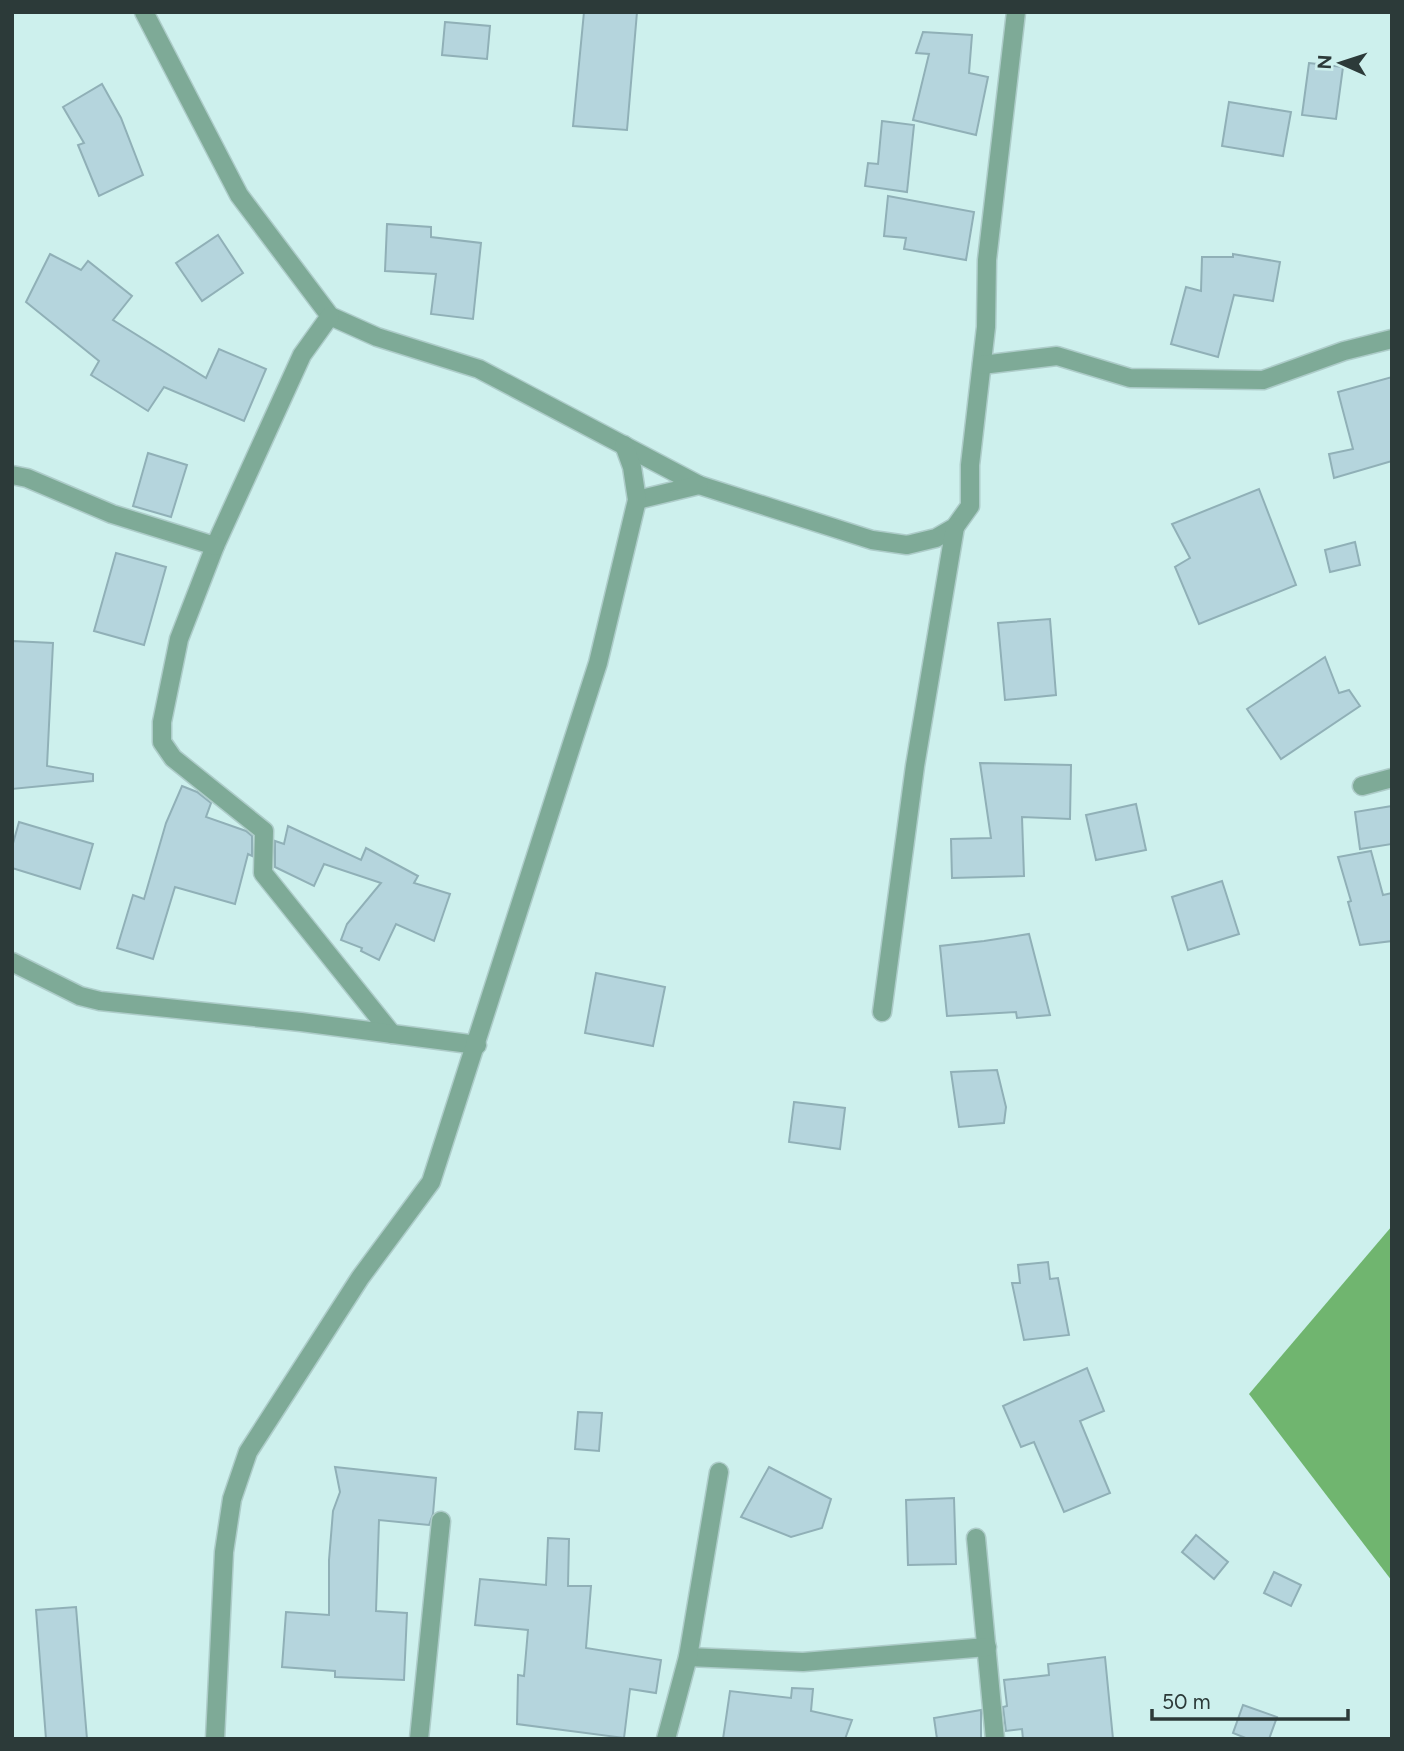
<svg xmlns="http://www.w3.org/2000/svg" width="1404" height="1751" font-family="Figtree,sans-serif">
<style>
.forest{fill:#70b56f}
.building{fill:#b5d5dd;stroke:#90b0b7;stroke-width:2}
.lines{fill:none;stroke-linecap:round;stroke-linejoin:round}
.minor-casing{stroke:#adccc9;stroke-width:21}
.minor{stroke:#7eaa97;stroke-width:18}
</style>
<rect width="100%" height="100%" fill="#cdf0ed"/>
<!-- forest -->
<polygon class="forest" points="1392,1226 1392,1581 1249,1394"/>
<!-- building -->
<g class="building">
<polygon points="584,12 637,12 627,130 573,126"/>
<polygon points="445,22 490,26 487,59 442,55"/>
<polygon points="923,32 972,35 969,73 988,77 976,135 913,120 929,54 916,53"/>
<polygon points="1309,63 1343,67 1336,119 1302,115"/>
<polygon points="102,84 121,118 143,175 99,196 78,145 84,143 63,107"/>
<polygon points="1229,102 1291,112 1283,156 1222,146"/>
<polygon points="882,121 914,125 907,192 865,186 868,163 878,164"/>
<polygon points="888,196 974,212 966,260 904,249 906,238 884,236"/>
<polygon points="387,224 431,227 431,237 481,243 473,319 431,314 436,274 385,271"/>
<polygon points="218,235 243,273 202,301 176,263"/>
<polygon points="50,254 81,270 88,261 132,296 113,320 206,378 219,349 266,369 244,421 164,387 148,411 91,375 99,361 26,302"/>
<polygon points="1233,254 1280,262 1273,301 1234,295 1218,357 1171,344 1186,287 1201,291 1202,257 1233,257"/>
<polygon points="1392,377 1392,461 1334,478 1329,454 1353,449 1338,392"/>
<polygon points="148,453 187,465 171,517 133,506"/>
<polygon points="1259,489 1296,585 1199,624 1175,567 1190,558 1172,524"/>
<polygon points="1355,542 1360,565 1330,572 1325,550"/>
<polygon points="116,553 166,567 144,645 94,631"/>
<polygon points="1050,619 1056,695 1005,700 998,623"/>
<polygon points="12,641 53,643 47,766 93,774 93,781 12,789"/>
<polygon points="1325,657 1339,693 1349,690 1360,706 1281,759 1247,709"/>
<polygon points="980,763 1071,765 1070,819 1022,817 1024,876 952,878 951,839 991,838"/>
<polygon points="182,786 197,792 211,803 206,817 246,831 252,836 252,856 248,854 235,904 175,887 153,959 117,948 133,895 144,899 166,823"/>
<polygon points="1136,804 1146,850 1096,860 1086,815"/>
<polygon points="1392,806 1392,844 1360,849 1355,812"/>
<polygon points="19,822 93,844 80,889 12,868 12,847"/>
<polygon points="288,826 361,860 366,848 418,876 414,883 450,894 434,941 396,924 379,960 361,951 362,948 341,940 347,924 381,883 324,864 314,886 275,867 275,841 284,844"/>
<polygon points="1371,851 1383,895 1392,893 1392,941 1360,945 1348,902 1351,901 1338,857"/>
<polygon points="1222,881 1239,934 1188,950 1172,897"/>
<polygon points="1029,934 1050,1015 1017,1018 1016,1012 947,1016 940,946 984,941"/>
<polygon points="596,973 665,987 653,1046 585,1033"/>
<polygon points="997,1070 1006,1107 1004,1123 959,1127 951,1072"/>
<polygon points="794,1102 845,1108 840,1149 789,1142"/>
<polygon points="1048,1262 1050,1279 1058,1278 1069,1335 1024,1340 1012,1283 1020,1283 1018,1265"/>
<polygon points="1087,1368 1104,1411 1080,1421 1110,1493 1064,1512 1034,1442 1021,1447 1003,1406"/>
<polygon points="578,1412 602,1413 599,1451 575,1449"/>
<polygon points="335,1467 436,1478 433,1514 429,1525 379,1520 376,1611 407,1613 404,1680 335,1677 335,1671 282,1667 286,1612 329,1615 329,1560 333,1511 340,1492"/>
<polygon points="769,1467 831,1499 822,1528 791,1537 741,1517"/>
<polygon points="954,1498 956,1564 908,1565 906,1500"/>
<polygon points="1196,1535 1228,1562 1214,1579 1182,1552"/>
<polygon points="548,1538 569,1539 568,1586 591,1586 586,1648 661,1660 656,1693 630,1689 624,1738 517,1724 518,1675 524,1676 528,1630 475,1625 480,1579 546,1585"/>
<polygon points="1274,1572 1301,1585 1291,1606 1264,1593"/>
<polygon points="76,1607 87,1739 46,1739 36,1610"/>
<polygon points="1105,1657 1113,1739 1023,1739 1022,1729 1006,1731 1003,1707 1007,1706 1004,1680 1049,1675 1048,1664"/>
<polygon points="792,1688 813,1689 811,1711 852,1720 845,1739 723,1739 730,1691 791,1698"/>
<polygon points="1243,1705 1277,1717 1269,1739 1248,1739 1233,1733"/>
<polygon points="981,1710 981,1739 937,1739 934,1718"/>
</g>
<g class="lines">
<defs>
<g id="minor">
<polyline points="144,12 239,195 330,316 377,337 479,369 699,485 872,540 907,545 936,538 955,527 970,506 970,465 986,327 987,260 1016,12"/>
<polyline points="330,316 302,355 215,546 179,639 162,722 162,742 173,758 264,831 263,873 392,1034"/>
<polyline points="982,365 1057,356 1130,378 1263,380 1344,351 1392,339"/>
<polyline points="12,475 27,478 112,514 215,546"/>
<polyline points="637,500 699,485"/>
<polyline points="1362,786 1392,778"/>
<polyline points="12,962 80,996 100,1001 301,1022 477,1045"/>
<polyline points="882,1012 915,766 955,527"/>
<polyline points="976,1538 995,1739"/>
<polyline points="688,1657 803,1662 987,1647"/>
<polyline points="215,1739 224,1552 232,1499 248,1452 360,1278 431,1182 598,663 637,500 632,467 624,445"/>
<polyline points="419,1739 441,1521"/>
<polyline points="666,1739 688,1657 719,1472"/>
</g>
</defs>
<!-- minor casing -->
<use href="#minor" class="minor-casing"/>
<!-- minor -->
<use href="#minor" class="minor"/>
</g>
<!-- border -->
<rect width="1404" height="1751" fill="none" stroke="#2c3a39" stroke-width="28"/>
<!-- north arrow -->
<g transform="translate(1341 63) rotate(273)" stroke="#cdf0ed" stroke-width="5" paint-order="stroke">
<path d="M0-5L12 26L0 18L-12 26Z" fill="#2c3a39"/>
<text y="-10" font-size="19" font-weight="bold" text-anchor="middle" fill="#2c3a39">N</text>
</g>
<!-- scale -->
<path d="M1152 1709v10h196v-10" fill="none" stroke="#2c3a39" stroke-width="3.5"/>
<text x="1162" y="1709" font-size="21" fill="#2c3a39" stroke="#cdf0ed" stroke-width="5" paint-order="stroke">50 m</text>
</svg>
